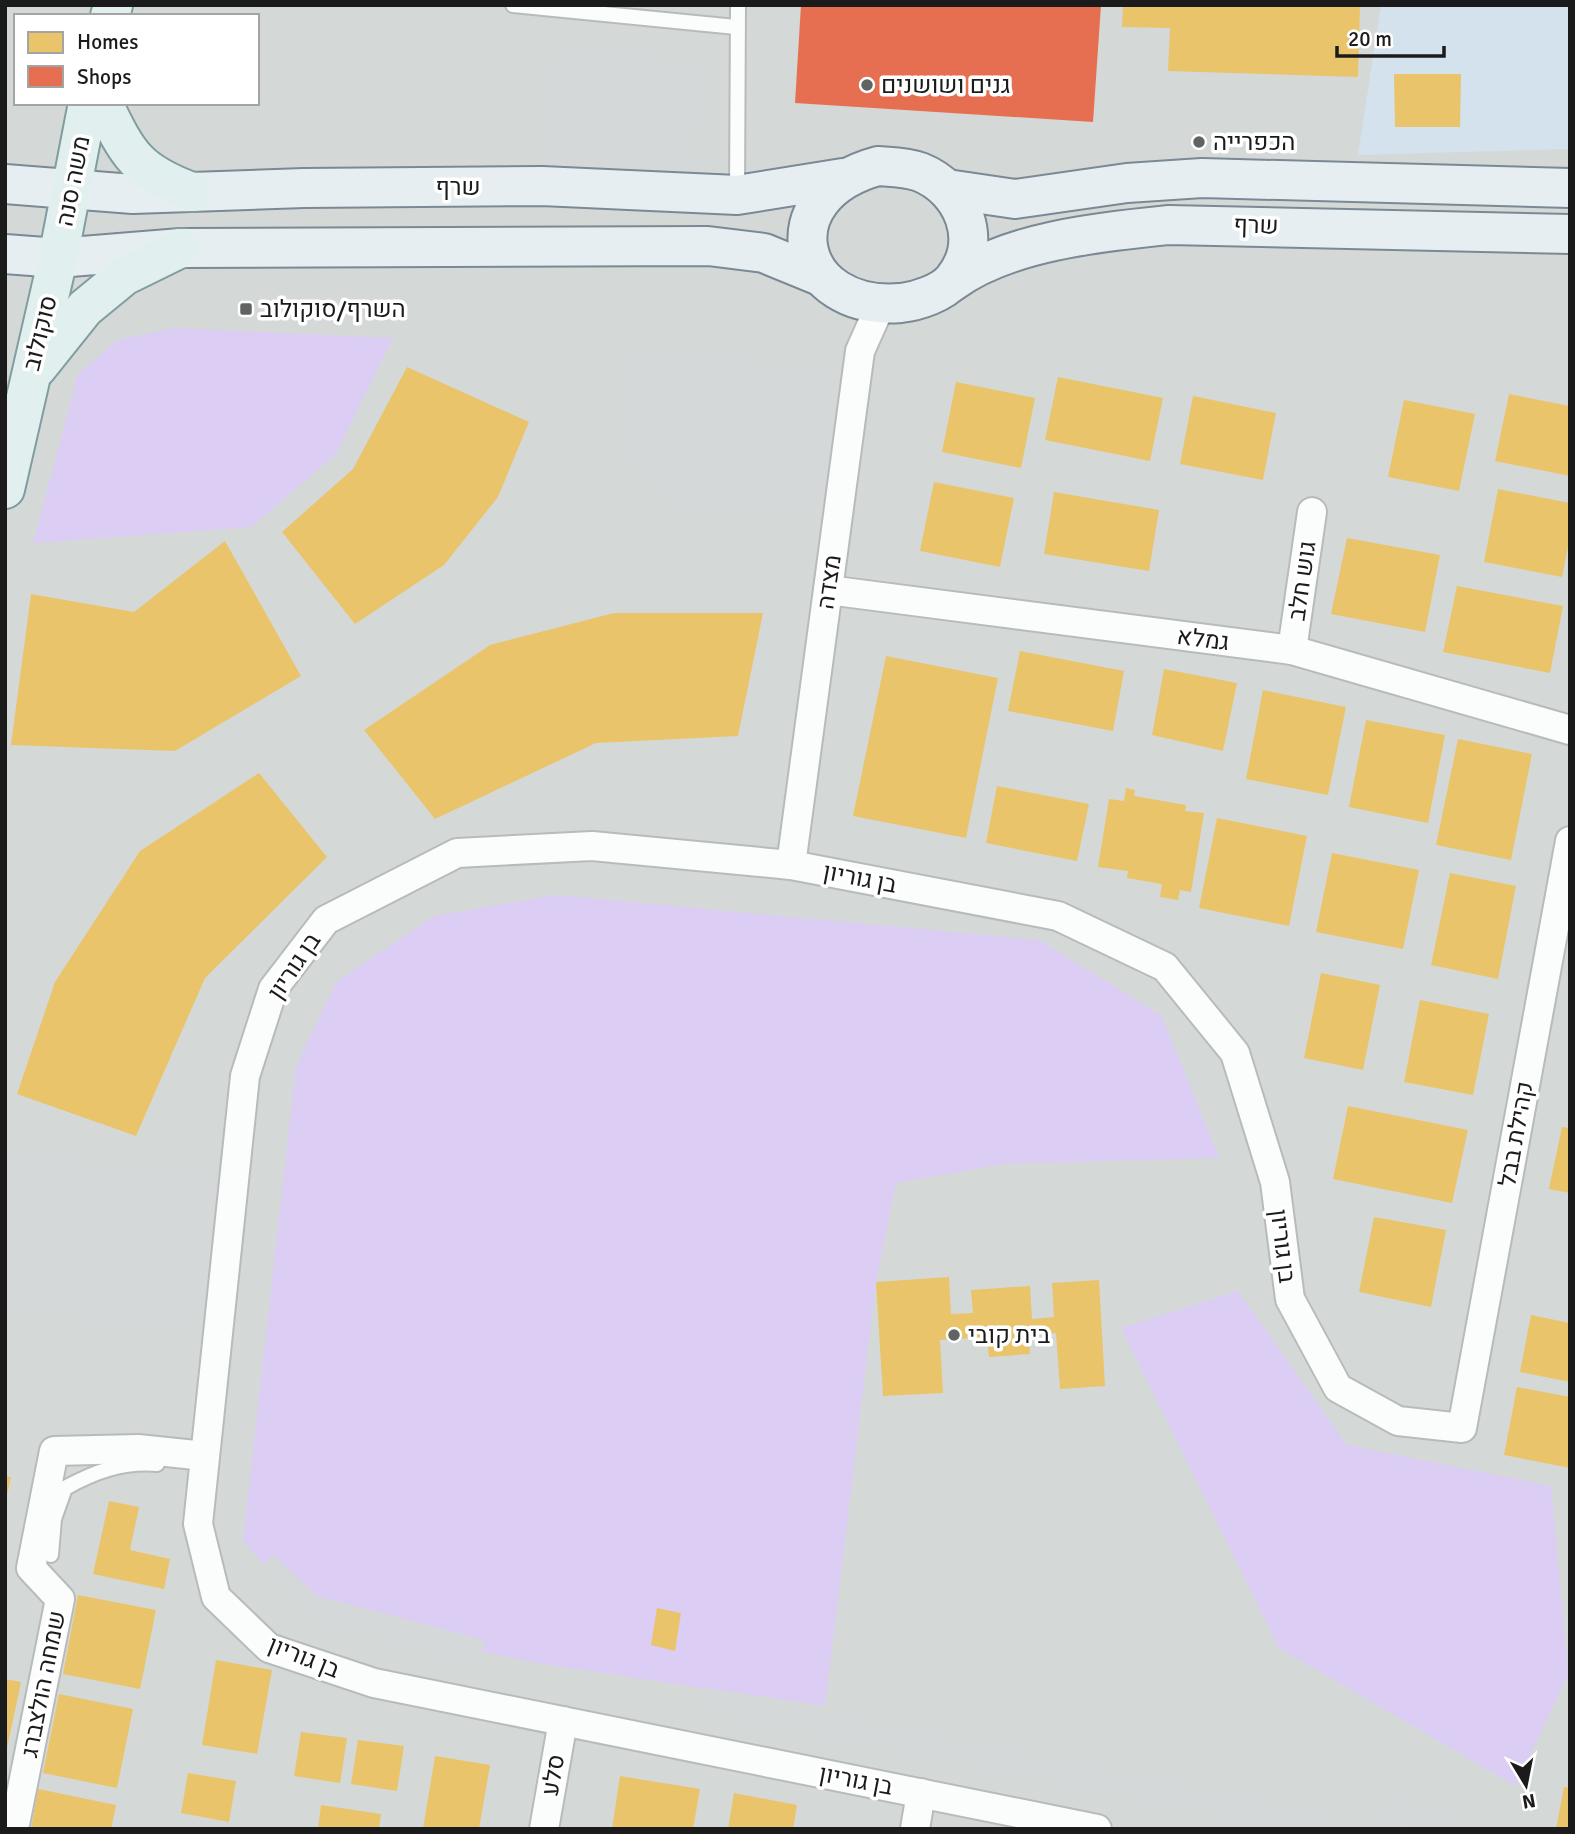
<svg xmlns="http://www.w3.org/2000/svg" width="1575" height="1834" font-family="Signika,Heebo,sans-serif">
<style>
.residential{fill:#d4d9d8;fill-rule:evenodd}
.farmland{fill:#d3e2ed}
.park{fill:#dccdf5}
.parking{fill:#d5d8d8}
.homes{fill:#e9c46a}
.shops{fill:#e76f51}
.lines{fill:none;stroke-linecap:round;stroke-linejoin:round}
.lane-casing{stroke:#b8bbbb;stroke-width:18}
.street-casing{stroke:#b8bbbb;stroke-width:32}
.secondary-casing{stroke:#7a8994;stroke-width:42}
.primary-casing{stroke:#809d9f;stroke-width:42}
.lane{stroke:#fbfcfc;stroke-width:14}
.street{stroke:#fbfcfc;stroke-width:28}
.secondary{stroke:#e7eef2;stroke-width:38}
.primary{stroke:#e1f0ef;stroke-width:38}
.poi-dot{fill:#616363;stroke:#fff;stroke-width:2.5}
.labels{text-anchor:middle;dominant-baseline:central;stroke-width:7;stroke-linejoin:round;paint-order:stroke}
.poi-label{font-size:24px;fill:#1b1b1b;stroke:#fff;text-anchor:start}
.street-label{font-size:24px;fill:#1b1b1b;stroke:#fff}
</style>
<rect width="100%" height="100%" fill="#e2eaea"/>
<!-- residential -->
<path class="residential" d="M5 5H1570V1829H5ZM16 16H257V103H16Z"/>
<!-- farmland -->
<polygon class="farmland" points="1381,5 1570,5 1570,149 1358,155"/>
<!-- park -->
<g class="park">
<polygon points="174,328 393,338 336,454 251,527 33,543 78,374 117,340"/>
<polygon points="556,895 1039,940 1162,1016 1219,1158 1002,1164 896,1183 876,1282 825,1706 543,1664 340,1623 282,1587 243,1540 296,1066 336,982 434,916"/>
<polygon points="1238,1291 1347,1445 1551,1486 1568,1674 1516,1786 1279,1648 1121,1328"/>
</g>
<!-- parking -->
<g class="parking">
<polygon points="552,48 703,58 694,176 544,165"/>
<polygon points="627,353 833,364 821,518 669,506 621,459"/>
<polygon points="5,1150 217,1176 196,1336 5,1311"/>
<polygon points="273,1554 317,1596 485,1640 478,1667 321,1626 260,1567"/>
<polygon points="704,1688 1336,1814 1335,1829 1284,1829 699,1715"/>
<polygon points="1385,1797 1454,1805 1444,1829 1382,1825"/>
</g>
<!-- homes -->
<g class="homes">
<polygon points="1123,5 1360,5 1358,77 1168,71 1170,28 1122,27"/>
<polygon points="1394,74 1461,74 1460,127 1395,127"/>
<polygon points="407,367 529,422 498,497 444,565 355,624 282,532 353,469"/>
<polygon points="1058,377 1163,398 1150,461 1045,440"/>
<polygon points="956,382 1035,398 1021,468 942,452"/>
<polygon points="1509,394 1570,406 1570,476 1495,461"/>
<polygon points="1193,396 1276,413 1263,480 1180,464"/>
<polygon points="1404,400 1475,414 1459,491 1388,477"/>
<polygon points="934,482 1014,498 1000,567 920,551"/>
<polygon points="1498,489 1570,503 1570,537 1562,577 1484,562"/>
<polygon points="1054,492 1159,510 1149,571 1044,554"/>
<polygon points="1347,538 1440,555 1425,632 1331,614"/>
<polygon points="225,541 301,676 175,751 11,745 31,594 134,612"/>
<polygon points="1457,586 1563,606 1550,673 1443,652"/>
<polygon points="614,613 763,613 738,736 596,743 435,819 364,730 490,645"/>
<polygon points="1020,651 1124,671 1113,731 1008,711"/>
<polygon points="886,656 998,678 966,838 853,816"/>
<polygon points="1164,669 1237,683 1223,751 1152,735"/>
<polygon points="1263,690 1346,707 1328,795 1246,779"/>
<polygon points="1366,720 1445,735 1428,823 1349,807"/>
<polygon points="1458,739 1532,754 1511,860 1436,845"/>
<polygon points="259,773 327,857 205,978 136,1136 17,1094 55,982 140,851"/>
<polygon points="997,786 1089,804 1077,861 986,843"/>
<polygon points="1126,788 1135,790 1134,796 1186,805 1185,811 1204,813 1191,892 1180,890 1178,900 1160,897 1162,884 1127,878 1128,871 1098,867 1109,799 1124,801"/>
<polygon points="1217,818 1307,836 1289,926 1199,908"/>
<polygon points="1332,853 1419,870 1403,949 1316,932"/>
<polygon points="1450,873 1516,886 1498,979 1431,965"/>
<polygon points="1321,973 1380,985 1363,1070 1304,1058"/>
<polygon points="1420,1000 1489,1014 1473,1095 1404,1082"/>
<polygon points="1348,1106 1468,1130 1452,1203 1333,1179"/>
<polygon points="1562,1127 1570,1128 1570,1193 1549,1189"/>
<polygon points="1374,1217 1446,1230 1431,1307 1359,1292"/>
<polygon points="949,1277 951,1314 973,1313 971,1290 1030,1286 1032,1319 1054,1317 1052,1283 1099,1280 1105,1386 1060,1389 1056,1333 1029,1334 1030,1354 989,1357 987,1337 940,1340 943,1393 883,1396 876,1282"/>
<polygon points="1531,1315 1570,1323 1570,1382 1520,1372"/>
<polygon points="1517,1387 1570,1397 1570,1468 1504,1455"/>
<polygon points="5,1476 11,1477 6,1500 5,1500"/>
<polygon points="109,1501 139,1507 130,1550 170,1559 164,1589 93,1574"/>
<polygon points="78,1595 156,1610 140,1689 63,1674"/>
<polygon points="657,1608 681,1613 675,1651 651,1645"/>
<polygon points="216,1660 272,1670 257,1754 202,1745"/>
<polygon points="5,1679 21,1682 6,1753 5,1753"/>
<polygon points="59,1694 133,1709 117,1788 43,1773"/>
<polygon points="301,1732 347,1738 340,1783 294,1776"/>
<polygon points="358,1740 404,1746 397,1791 351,1784"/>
<polygon points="435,1756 490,1765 479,1829 423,1829"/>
<polygon points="188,1773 236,1781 229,1822 181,1813"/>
<polygon points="620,1776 700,1789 693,1829 612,1829"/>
<polygon points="1564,1787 1570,1788 1570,1829 1556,1829"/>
<polygon points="38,1789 116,1805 111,1829 31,1829"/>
<polygon points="734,1793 797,1805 793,1829 728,1829"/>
<polygon points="321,1805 381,1814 379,1829 318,1829"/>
</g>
<!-- shops -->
<polygon class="shops" points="801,5 1101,5 1093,122 795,103"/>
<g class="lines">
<defs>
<g id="lane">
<polyline points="513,5 736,27"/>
<polyline points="737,193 738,5"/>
<path d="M51 1555 54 1519 65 1488C94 1472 123 1461 157 1464"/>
</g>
<g id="street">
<polyline points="828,590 1292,650 1570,730"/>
<polyline points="1292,650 1312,512"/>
<polyline points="791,865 860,351 881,304"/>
<polyline points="14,1829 60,1599 31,1568 54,1451 138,1449 205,1456"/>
<polyline points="544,1829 563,1721"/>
<polyline points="915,1829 921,1793"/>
<polyline points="1097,1829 374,1683 269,1648 216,1597 198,1524 245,1076 273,989 326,920 457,853 592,846 791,865 1058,916 1165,967 1235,1053 1275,1182 1290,1299 1338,1388 1398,1421 1462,1428 1570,841"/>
</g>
<g id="secondary">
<path d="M878 166C892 167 907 167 920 172 963 189 985 241 953 280 942 293 918 301 901 303 795 312 768 196 878 166Z"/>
<polyline points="5,184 133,194 304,188 542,186 737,195 843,178"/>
<polyline points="947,189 1015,199 1127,183 1202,178 1570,188"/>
<polyline points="5,254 58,258 181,248 708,246 764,253 820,276"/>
<path d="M952 282C1008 241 1100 232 1169 225L1570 234"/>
</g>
<g id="primary">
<polyline points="110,16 113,5"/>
<path d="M103 103C128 155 137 172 192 192"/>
<polyline points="37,368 85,308 124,276 181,248"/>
<polyline points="5,489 58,258 88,103"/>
</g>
</defs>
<!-- lane casing -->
<use href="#lane" class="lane-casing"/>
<!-- street casing -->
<use href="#street" class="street-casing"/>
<!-- secondary casing -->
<use href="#secondary" class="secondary-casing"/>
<!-- primary casing -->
<use href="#primary" class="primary-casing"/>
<!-- lane -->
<use href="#lane" class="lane"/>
<!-- street -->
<use href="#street" class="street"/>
<!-- secondary -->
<use href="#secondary" class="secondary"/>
<!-- primary -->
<use href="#primary" class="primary"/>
</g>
<!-- markers -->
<g class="poi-dot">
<circle cx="867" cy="85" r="7"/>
<circle cx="1199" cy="142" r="7"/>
<rect x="239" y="302" width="14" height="14" rx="3.5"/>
<circle cx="954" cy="1335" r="7"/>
</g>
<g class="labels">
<!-- poi labels -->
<g class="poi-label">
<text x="881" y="85">גנים ושושנים</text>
<text x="1213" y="142">הכפרייה</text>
<text x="260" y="309">השרף/סוקולוב</text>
<text x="968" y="1335">בית קובי</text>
</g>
<!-- street labels -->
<g class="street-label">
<text transform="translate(73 181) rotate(-79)">משה סנה</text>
<text x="458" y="187">שרף</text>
<text transform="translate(1256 225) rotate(2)">שרף</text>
<text transform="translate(40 333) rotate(-76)">סוקולוב</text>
<text transform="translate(1302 581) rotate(-82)">גוש חלב</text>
<text transform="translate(829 582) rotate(-82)">מצדה</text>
<text transform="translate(1203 639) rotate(7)">גמלא</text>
<text transform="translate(860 878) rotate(11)">בן גוריון</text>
<text transform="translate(294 966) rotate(-56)">בן גוריון</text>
<text transform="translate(1516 1134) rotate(-80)">קהילת בבל</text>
<text transform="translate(1283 1246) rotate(83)">בן גוריון</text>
<text transform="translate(304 1657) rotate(22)">בן גוריון</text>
<text transform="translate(43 1684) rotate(-79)">שמחה הולצברג</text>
<text transform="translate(553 1775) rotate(-80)">סלע</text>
<text transform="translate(856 1780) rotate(11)">בן גוריון</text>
</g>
</g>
<!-- border -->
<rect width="1575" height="1834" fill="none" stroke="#1b1b1b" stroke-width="14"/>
<!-- legend -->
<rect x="14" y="14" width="245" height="91" fill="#ffffff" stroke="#a4a4a4" stroke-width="2"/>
<rect x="28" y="32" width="35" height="21" fill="#e9c46a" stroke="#a4a4a4" stroke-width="2"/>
<text x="77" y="49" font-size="21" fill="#1b1b1b">Homes</text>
<rect x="28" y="66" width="35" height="21" fill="#e76f51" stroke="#a4a4a4" stroke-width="2"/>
<text x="77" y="84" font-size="21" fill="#1b1b1b">Shops</text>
<!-- north arrow -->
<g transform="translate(1526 1785) rotate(170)" stroke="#ffffff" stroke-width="5" paint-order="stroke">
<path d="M0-5L12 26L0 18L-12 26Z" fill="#1b1b1b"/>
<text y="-10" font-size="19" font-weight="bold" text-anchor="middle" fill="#1b1b1b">N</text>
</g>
<!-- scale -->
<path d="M1337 46v10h107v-10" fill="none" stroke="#1b1b1b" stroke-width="3.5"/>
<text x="1348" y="46" font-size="21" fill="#1b1b1b" stroke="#ffffff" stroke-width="5" paint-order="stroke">20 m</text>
</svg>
